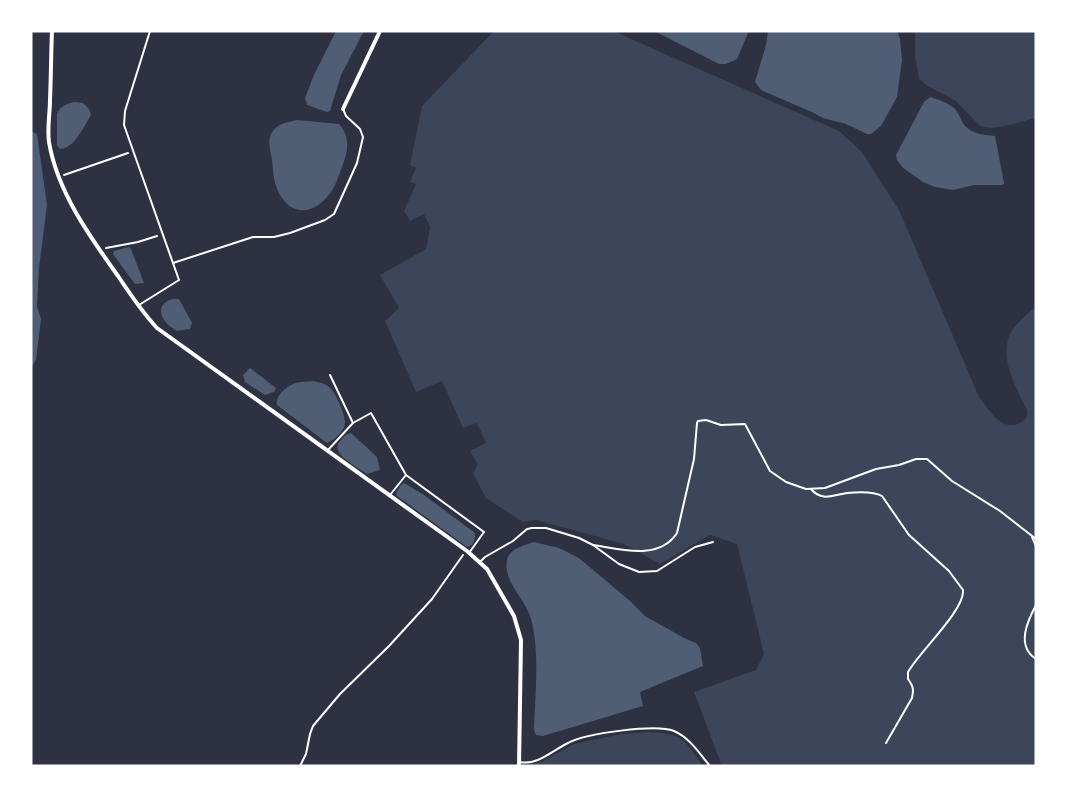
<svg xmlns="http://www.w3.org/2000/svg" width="1067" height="797" font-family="Arial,sans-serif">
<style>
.green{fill:#3c4559}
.water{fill:#4f5d75}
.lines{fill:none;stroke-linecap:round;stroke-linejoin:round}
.path{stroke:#fff;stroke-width:2}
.service{stroke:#fff;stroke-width:2}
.minor{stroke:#fff;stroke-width:4}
</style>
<rect width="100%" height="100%" fill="#2d3142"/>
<!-- green -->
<g class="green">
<path d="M494 31H613L839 131 861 151 899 210 979 397C989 409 1000 432 1020 423 1026 420 1028 416 1027 410 1016 387 998 358 1011 332 1016 323 1028 314 1036 306V766H722L694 692 756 670 764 654 737 544 710 535 660 564 624 544 536 520 523 522 486 498 473 473 478 464 470 451 486 443 477 423 463 428 442 381 416 392 385 321 399 308 380 275 426 249 430 227 424 214 410 221 404 211 416 184 410 182 416 168 410 165 422 106Z"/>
<path d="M915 31H1036V118C1021 121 991 133 979 125L956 101 926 85 919 79 915 55Z"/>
<path d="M648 732C684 734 683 738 703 766H526L541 762 574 744 621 734Z"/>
</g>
<!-- water -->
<g class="water">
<polygon points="336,31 364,31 341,75 330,111 327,112 307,105 305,98 314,75"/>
<polygon points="654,31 749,31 737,59 726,64 719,64"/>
<polygon points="768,31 897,31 900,39 902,60 897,97 881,126 871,134 867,134 846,124 823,118 814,113 761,90 755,82 766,45"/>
<path d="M930 97C937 99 949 103 955 109 959 114 961 121 965 126 973 134 984 135 995 136L1004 183 1003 185H974L953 190 935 187 923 182 903 168 897 160 896 155 924 102Z"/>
<path d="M74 102 83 103 89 109 91 115C84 126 75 148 60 149L57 145V114C60 106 67 104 74 102Z"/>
<path d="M297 120 339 124C351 137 348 152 342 167 339 175 336 185 331 192 312 219 285 216 275 183 273 176 273 168 272 160 271 151 266 139 273 131 278 123 289 122 297 120Z"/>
<polygon points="31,131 37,134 47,205 39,268 37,306 41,319 36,360 31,368"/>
<polygon points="129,247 131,249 144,283 135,284 113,254 114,251"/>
<path d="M173 299H179L192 323 190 329 177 331C163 324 151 305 173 299Z"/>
<polygon points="250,368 276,388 274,392 265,395 245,382 243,375"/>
<path d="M314 381C319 383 325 383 329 387 336 393 345 413 345 423 345 431 334 440 327 443L277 405C275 396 286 387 293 384 300 381 307 382 314 381Z"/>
<path d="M351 433 377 457 380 470 367 474C358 467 327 453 341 440 344 436 346 434 351 433Z"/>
<polygon points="404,483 424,495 475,533 475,538 472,545 467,547 397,496 396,493 400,486"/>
<path d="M534 542 559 548 579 558 630 601 645 616 684 638 696 643 700 648 703 666 640 692 643 706 543 736 536 735 534 730C535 697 540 651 531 619 526 599 503 583 507 560 509 549 525 545 534 542Z"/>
</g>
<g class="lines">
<!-- path -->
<g class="path">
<polyline points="64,175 128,153"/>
<polyline points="106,248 138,242 157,236"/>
<polyline points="300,766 306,754 310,734 313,726 340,694 389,646 432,599 463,555"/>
</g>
<!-- service -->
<g class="service">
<polyline points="173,263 253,237 274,237 290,233 325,220 334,214 357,163 363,137 360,129 346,116 343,109"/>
<polyline points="139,305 179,280 124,125 125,111 150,31"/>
<polyline points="330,375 353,423"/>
<polyline points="328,450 353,423 371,413 406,475"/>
<path d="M811 489C822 502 833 495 847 493 857 492 873 491 882 496L909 535 949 571 963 590C965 610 919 652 908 672V679C913 686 914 689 912 698L886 743"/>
<polyline points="390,495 406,475 484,532 469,553"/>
<polyline points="1032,537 1036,546"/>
<path d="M593 545C620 549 659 561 677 533L694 459 697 423 698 421 706 420 721 425 745 424 770 471 786 482 806 489 825 488 876 469 899 465 916 459H927L952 481 1000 511 1036 539"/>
<polyline points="480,562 485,557 513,541 527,529 532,528 546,528 579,538 593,545 619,564 639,572 657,571 695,547 713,542"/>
<path d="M1036 605C1027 622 1016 646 1036 659"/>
<path d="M520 762C537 766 553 750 568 743 586 733 656 724 674 731 690 738 699 753 710 766"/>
</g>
<!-- minor -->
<g class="minor">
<path d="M52 31C51 54 51 77 50 100 50 114 47 127 49 142 57 191 90 237 118 276 130 294 142 312 157 328L467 551 487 569 514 616 521 640 519 766"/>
<polyline points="343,109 380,31"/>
</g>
</g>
<!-- border -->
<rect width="1067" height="797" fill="none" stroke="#ffffff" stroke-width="65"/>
</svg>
